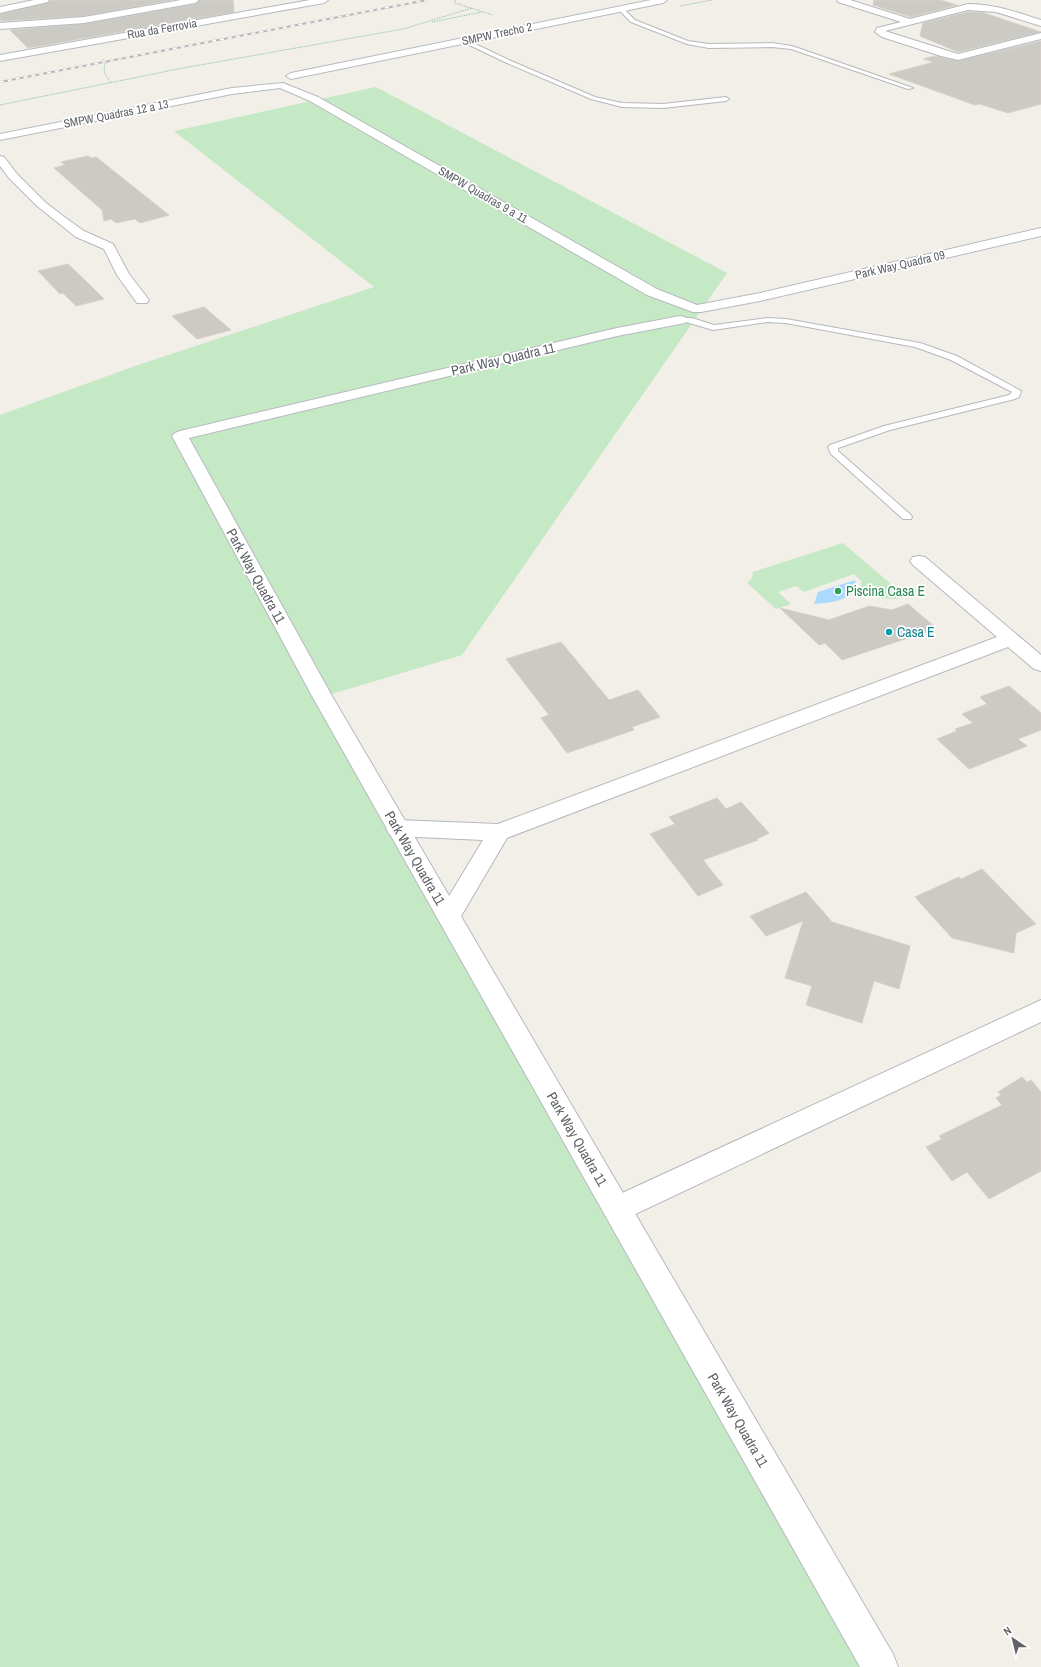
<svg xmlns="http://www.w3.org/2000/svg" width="1041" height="1667" font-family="'Archivo Narrow',sans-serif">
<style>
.green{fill:#c5e8c5}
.water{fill:#aadaff}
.building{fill:#cccac5;stroke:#d6d1c6}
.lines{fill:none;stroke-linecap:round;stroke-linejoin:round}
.lane-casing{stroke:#b5b8bc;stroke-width:2}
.street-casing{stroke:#b5b8bc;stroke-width:2}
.secondary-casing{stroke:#b6babf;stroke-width:2}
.path{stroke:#9cc7a9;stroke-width:1;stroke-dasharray:1.5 1;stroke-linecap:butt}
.lane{fill:#fff;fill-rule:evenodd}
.street{fill:#fff;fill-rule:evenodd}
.secondary{fill:#fff;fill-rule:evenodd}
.rail-casing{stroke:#b6b7b8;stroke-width:2}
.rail{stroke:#fff;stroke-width:1.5;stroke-dasharray:4;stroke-linecap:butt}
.leisure-dot{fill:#2e9e5b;stroke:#fff;stroke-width:1.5}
.culture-dot{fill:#0f9aa8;stroke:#fff;stroke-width:1.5}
.labels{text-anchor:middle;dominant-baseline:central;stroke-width:3.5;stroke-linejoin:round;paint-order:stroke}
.far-street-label{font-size:12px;fill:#5f6368;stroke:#fff}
.street-label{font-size:14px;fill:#5f6368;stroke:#fff}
.leisure-label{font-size:14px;fill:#27864d;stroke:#fff;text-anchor:start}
.culture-label{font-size:14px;fill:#0d838f;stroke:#fff;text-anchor:start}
</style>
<rect width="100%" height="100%" fill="#f1efe8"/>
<!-- green -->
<g class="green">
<polygon points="376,87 727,273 462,655 315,699 889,1667 0,1667 0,415 135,366 374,287 174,131"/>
<polygon points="843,543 905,596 897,599 877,598 861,587 861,581 854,574 804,592 796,586 778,592 791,604 776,609 747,583 752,578 753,572"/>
</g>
<!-- water -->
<path class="water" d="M855 580 857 588C848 601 829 603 814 604L818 592Z"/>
<!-- building -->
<g class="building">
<polygon points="50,0 172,0 84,16 2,21 0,20 0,14 48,3"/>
<polygon points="200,0 233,0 234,12 28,48 10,30 84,24 195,4"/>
<polygon points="874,0 940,0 957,5 911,17 873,5"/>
<polygon points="968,12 981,12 1041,32 958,52 920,36 923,23"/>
<polygon points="1041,41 1041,104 1008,113 980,104 975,105 889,74 934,62 923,59 935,56 958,61"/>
<polygon points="88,156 91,158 96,157 169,215 140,223 135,219 116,223 111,219 104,221 102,210 54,168 65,165 61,162"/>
<polygon points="68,264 92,287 104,299 76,306 63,293 60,294 38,271"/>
<polygon points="204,307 231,330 197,339 172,316"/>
<polygon points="908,604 935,627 933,628 935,629 842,660 825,643 819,645 780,608 829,620 869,606 892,610"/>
<polygon points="561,642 609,700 638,690 660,717 632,727 634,730 567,753 541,718 549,715 506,659"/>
<polygon points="1009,686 1041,713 1041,730 1018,739 1027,746 969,769 937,739 957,731 955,729 973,723 962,714 987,704 980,697"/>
<polygon points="717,798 726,809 741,802 769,833 757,839 758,840 703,860 723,885 698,896 650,834 675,824 669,817"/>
<polygon points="982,869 1036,924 1016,933 1014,953 952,938 915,897 959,877 961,879"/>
<polygon points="806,892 832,922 910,946 899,989 874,981 862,1023 806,1005 812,986 785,978 803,921 766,936 750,916"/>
<polygon points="1022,1077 1027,1082 1031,1080 1041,1092 1041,1171 989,1199 967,1172 952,1181 926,1147 942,1139 939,1136 1002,1105 996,1098 1001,1095 998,1092"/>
</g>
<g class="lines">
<defs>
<g id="lane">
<polygon points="619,8 623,8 635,20 688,41 709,44 772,43 792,46 913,88 908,89 791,49 772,47 709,48 687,44 631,22 619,10"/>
<polygon points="463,40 467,40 511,61 595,97 622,103 663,104 726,97 729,99 726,101 663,108 622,107 591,99 507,63 463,42"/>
<polygon points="686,318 692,318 714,325 768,318 786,319 920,343 957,356 1021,391 1019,397 1015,399 890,430 838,448 838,451 911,515 912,517 911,519 903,519 831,454 828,447 830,445 884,426 1009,395 1012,392 951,360 915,347 786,323 768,322 713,330 686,322"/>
</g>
<g id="street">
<polygon points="34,0 49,0 48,2 0,13 0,7"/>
<polygon points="310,0 328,0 324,3 0,61 0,55"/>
<path d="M837 0H850L910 19 968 4C994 4 1017 12 1041 20V26L996 12 968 10 885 31 958 54 1041 33V39L958 60 941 56 882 37 875 32 877 28 901 22 838 2Z"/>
<polygon points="0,156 4,157 17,174 45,202 63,216 84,231 113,244 129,274 149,300 147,303 137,303 117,275 104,249 76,237 37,206 9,178 0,166"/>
<polygon points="919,556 925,557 1041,655 1041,671 1034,669 1008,647 507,838 457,923 449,925 441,923 437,916 483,840 397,836 389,834 386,828 389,822 397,820 498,824 997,637 913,565 910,561 913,557"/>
<polygon points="1041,1000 1041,1022 627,1218 617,1222 607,1218 603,1209 607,1200"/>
</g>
<g id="secondary">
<polygon points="181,0 199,0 195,3 84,23 0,29 0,23 84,17"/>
<polygon points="651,0 667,0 663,3 291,79 286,76 291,73"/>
<polygon points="283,83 318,97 657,289 697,305 760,293 1041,228 1041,236 760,301 701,312 693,312 647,295 310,101 280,88 232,94 0,140 0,134 232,88"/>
<polygon points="680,316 685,317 687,320 685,323 617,336 189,438 332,696 893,1654 898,1667 860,1667 312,696 172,436 175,433 180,431 617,328"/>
</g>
</defs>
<!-- lane casing -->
<use href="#lane" class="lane-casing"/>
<!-- street casing -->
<use href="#street" class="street-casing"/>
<!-- secondary casing -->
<use href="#secondary" class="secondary-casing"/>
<!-- path -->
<g class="path">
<polyline points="455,0 455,3 493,15"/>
<polyline points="680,6 712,0"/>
<polyline points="432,22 482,12"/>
<path d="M103 59 106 62C102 70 105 76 111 82"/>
<polyline points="0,105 183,68 403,29 472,8"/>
</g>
<!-- lane -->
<use href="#lane" class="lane"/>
<!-- street -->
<use href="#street" class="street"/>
<!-- secondary -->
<use href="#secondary" class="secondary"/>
<defs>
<polyline id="rail" points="0,82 427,0"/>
</defs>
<!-- rail casing -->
<use href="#rail" class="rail-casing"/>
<!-- rail -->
<use href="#rail" class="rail"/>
</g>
<!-- markers -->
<circle class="leisure-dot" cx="838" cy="591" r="4"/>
<circle class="culture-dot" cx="889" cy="632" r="4"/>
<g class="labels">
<!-- far-street labels -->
<g class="far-street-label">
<text transform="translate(162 29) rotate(-10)">Rua da Ferrovia</text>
<text transform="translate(497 34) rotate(-12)">SMPW Trecho 2</text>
<text transform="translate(116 114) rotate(-11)">SMPW Quadras 12 a 13</text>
<text transform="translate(483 195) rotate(30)">SMPW Quadras 9 a 11</text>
<text transform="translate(900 265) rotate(-13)">Park Way Quadra 09</text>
</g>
<!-- street labels -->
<g class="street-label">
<text transform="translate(503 359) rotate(-13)">Park Way Quadra 11</text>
<text transform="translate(256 576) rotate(61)">Park Way Quadra 11</text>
<text transform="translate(415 858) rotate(60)">Park Way Quadra 11</text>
<text transform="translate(577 1139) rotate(60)">Park Way Quadra 11</text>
<text transform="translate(738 1420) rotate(60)">Park Way Quadra 11</text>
</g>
<!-- leisure labels -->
<g class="leisure-label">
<text x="846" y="591">Piscina Casa E</text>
</g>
<!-- culture labels -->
<g class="culture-label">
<text x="897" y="632">Casa E</text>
</g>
</g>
<!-- north arrow -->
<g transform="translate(1013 1639) rotate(325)" stroke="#ffffff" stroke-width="3" paint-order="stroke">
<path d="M0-3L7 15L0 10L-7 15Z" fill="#5f6368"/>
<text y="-6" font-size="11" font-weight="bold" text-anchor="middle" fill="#5f6368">N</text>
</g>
</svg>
